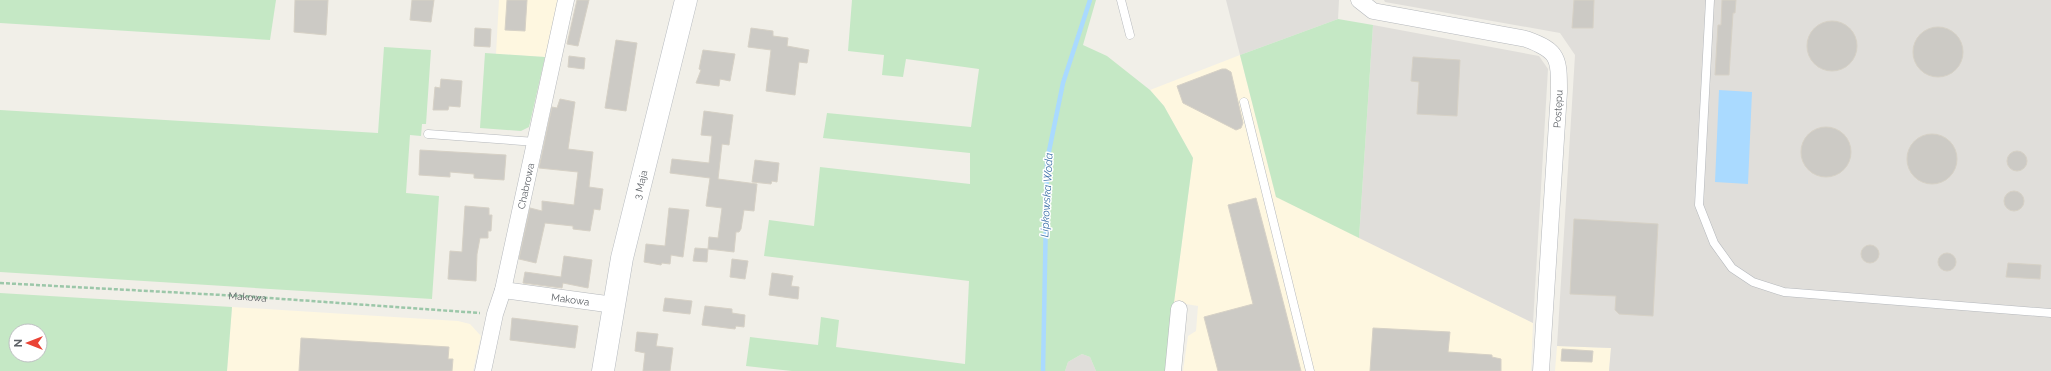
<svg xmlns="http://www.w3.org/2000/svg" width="2051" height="371" font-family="Raleway,sans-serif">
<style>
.commercial{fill:#fef7e0}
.industrial{fill:#e0deda}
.green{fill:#c5e8c5;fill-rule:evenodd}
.water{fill:#aadaff}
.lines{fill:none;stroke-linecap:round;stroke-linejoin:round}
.stream{stroke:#aadaff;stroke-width:4.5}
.building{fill:#cccac5;stroke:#d6d1c6}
.lane-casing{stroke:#b5b8bc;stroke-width:9}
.street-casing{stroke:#b5b8bc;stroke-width:17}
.secondary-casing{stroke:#b6babf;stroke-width:23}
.path{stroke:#9cc7a9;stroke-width:2.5;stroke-dasharray:4 2;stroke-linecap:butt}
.lane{stroke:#fff;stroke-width:8}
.street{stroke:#fff;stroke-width:16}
.secondary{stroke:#fff;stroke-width:22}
.labels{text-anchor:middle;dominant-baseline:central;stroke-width:3;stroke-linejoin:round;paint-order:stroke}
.street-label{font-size:10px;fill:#5f6368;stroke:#fff}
.water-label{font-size:11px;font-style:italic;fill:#4174aa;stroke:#fff}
</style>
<rect width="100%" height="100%" fill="#f1efe8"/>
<!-- commercial -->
<g class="commercial">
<polygon points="499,0 559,0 545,57 496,54"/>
<polygon points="1240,55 1276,196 1533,323 1531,371 1183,371 1188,336 1196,331 1198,306 1174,302 1193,158 1164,106 1150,90"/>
<polygon points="232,307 458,321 470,324 481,336 473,371 227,371"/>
<polygon points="1557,346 1611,348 1609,371 1555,371"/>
</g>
<!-- industrial -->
<g class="industrial">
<polygon points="1226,0 1339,0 1338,19 1240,55"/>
<polygon points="1384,0 2051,0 2051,371 1609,371 1611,348 1557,346 1575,55 1560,33 1385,2"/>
<polygon points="1373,25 1539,56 1548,69 1533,323 1359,238"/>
<polygon points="1082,354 1090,357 1096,371 1065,371 1068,362"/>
</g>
<!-- green -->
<g class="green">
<polygon points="0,0 276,0 270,40 0,23"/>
<polygon points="852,0 1096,0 1083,45 1107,56 1150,90 1164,106 1193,158 1165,371 1096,371 1090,357 1082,354 1068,362 1065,371 792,371 746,366 750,337 818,345 821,317 839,320 836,347 965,364 969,281 764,256 769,220 814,226 820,167 970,184 970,153 823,138 827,113 971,127 979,69 906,59 903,77 882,75 884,55 848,51"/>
<polygon points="1338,19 1373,25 1359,238 1276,197 1240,55"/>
<polygon points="384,47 431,50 426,124 422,124 421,136 410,135 406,193 439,196 432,299 0,272 0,110 378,133"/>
<polygon points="485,53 545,57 529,127 521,131 480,128"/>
<path d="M0 293 232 307 227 371H0ZM16 331H40V355H16Z"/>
</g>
<!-- water -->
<polygon class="water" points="1719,90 1752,92 1748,184 1715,182"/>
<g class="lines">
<!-- stream -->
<polyline class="stream" points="1043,371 1047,161 1063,83 1090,0"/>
</g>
<!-- building -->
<g class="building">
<polygon points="295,0 328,0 326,35 294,32"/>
<polygon points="412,0 434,0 431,22 410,20"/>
<polygon points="507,0 527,0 525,31 505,30"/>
<polygon points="577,0 589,0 578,46 567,44"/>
<polygon points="1574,0 1594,0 1593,28 1572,28"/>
<polygon points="1722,0 1736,0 1735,13 1733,13 1729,75 1715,75 1718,25 1721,25"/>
<circle cx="1832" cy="46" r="25"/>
<circle cx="1938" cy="52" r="25"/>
<polygon points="475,28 491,29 490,47 474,46"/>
<polygon points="751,28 773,31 773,36 788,38 787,46 809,50 807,63 799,62 795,95 766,91 771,50 748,47"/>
<polygon points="616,40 637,43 626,111 605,108"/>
<polygon points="703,50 735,54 730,81 720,79 719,86 696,83 701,70 699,69"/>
<polygon points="569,56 585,58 584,69 568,67"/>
<polygon points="1413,57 1460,60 1457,116 1417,114 1419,82 1411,81"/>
<polygon points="1222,69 1226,69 1231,72 1243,123 1241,128 1236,130 1183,103 1177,86"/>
<polygon points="441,79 462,81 460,107 449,106 448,110 433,110 435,87 440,88"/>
<polygon points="560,99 575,102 568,149 593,152 589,187 603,189 600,210 594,209 590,231 573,229 573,226 545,223 536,263 519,259 530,208 542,211 542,201 574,205 578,172 539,168 552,107 557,108"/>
<polygon points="704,111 733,115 729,145 722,144 718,179 757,184 754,211 744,210 741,229 739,232 736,232 734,252 708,249 709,237 718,238 722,208 706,206 710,178 670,173 672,159 709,163 712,136 701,135"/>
<circle cx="1826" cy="152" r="25"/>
<circle cx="1932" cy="159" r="25"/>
<polygon points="420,150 506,155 504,180 474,178 474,174 450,172 450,177 419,175"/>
<circle cx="2017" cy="161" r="10"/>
<polygon points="755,160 779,163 777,182 772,181 771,184 752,182"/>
<circle cx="2014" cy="201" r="10"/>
<polygon points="1256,198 1276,274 1301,371 1218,371 1212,348 1204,317 1253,304 1228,205"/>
<polygon points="465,206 489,208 489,215 492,215 491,231 488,231 488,238 480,238 477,254 476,281 448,279 450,251 462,252"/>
<polygon points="669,208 689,210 683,257 671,255 670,264 662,263 661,265 644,262 646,244 665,246"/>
<polygon points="1574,219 1658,224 1653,316 1619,314 1615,310 1616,296 1570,294"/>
<circle cx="1870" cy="254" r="9"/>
<polygon points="695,248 708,249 707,262 693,261"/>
<circle cx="1947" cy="262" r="9"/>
<polygon points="564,256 592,260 588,288 563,283 562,288 523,283 525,272 561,277"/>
<polygon points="732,259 748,261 745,279 730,277"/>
<polygon points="2008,263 2041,265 2040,279 2006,277"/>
<polygon points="772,273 793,276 791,286 799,287 798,299 769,295"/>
<polygon points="665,298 692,301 690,314 663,311"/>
<polygon points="705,306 732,309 732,313 745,315 744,327 736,326 735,329 702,325"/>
<polygon points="512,318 578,326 575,348 510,340"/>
<polygon points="1373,328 1450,332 1448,352 1492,355 1492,357 1501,359 1501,371 1370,371"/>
<polygon points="637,332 658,334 656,346 673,348 670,371 643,371 645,353 635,351"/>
<polygon points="301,338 449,347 448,359 453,359 452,371 299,371"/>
<polygon points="1562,349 1593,351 1592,362 1561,361"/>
</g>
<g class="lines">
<defs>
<g id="lane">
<polyline points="1121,0 1130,35"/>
<polyline points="1710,0 1699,205 1714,243 1732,268 1753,282 1784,292 2051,313"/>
<polyline points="1244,102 1310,371"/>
<polyline points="428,134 536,142"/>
</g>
<g id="street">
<path d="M1359 0 1373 11 1526 39C1559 51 1559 58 1559 92L1541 371"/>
<path id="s2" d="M503 290 614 305"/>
<path id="s3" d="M483 371 495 314 503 290 566 0"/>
<polyline points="1173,371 1179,309"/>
</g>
<g id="secondary">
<path id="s4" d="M603 371 622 258 686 0"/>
</g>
</defs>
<!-- lane casing -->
<use href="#lane" class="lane-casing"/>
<!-- street casing -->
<use href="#street" class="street-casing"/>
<!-- secondary casing -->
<use href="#secondary" class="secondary-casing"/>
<!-- path -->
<path class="path" id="s1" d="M0 283 241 296 480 313"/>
<!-- lane -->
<use href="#lane" class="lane"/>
<!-- street -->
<use href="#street" class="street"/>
<!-- secondary -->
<use href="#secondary" class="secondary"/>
</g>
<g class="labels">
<!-- street labels -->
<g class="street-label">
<text transform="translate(1558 109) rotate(-87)">Postępu</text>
<text stroke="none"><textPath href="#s4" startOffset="190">3 Maja</textPath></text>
<text stroke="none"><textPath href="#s3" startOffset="190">Chabrowa</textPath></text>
<text stroke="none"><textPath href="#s1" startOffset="248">Makowa</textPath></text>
<text stroke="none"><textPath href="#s2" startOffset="68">Makowa</textPath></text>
</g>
<!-- water labels -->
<g class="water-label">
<text transform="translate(1047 195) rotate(-87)">Lipkowska Woda</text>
</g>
</g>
<!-- north arrow -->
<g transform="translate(28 343) rotate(270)"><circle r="19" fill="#ffffff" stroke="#bfc1c3"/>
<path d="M0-3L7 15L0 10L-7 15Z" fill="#ea4335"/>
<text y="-6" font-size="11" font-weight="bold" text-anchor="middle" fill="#5f6368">N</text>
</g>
</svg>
